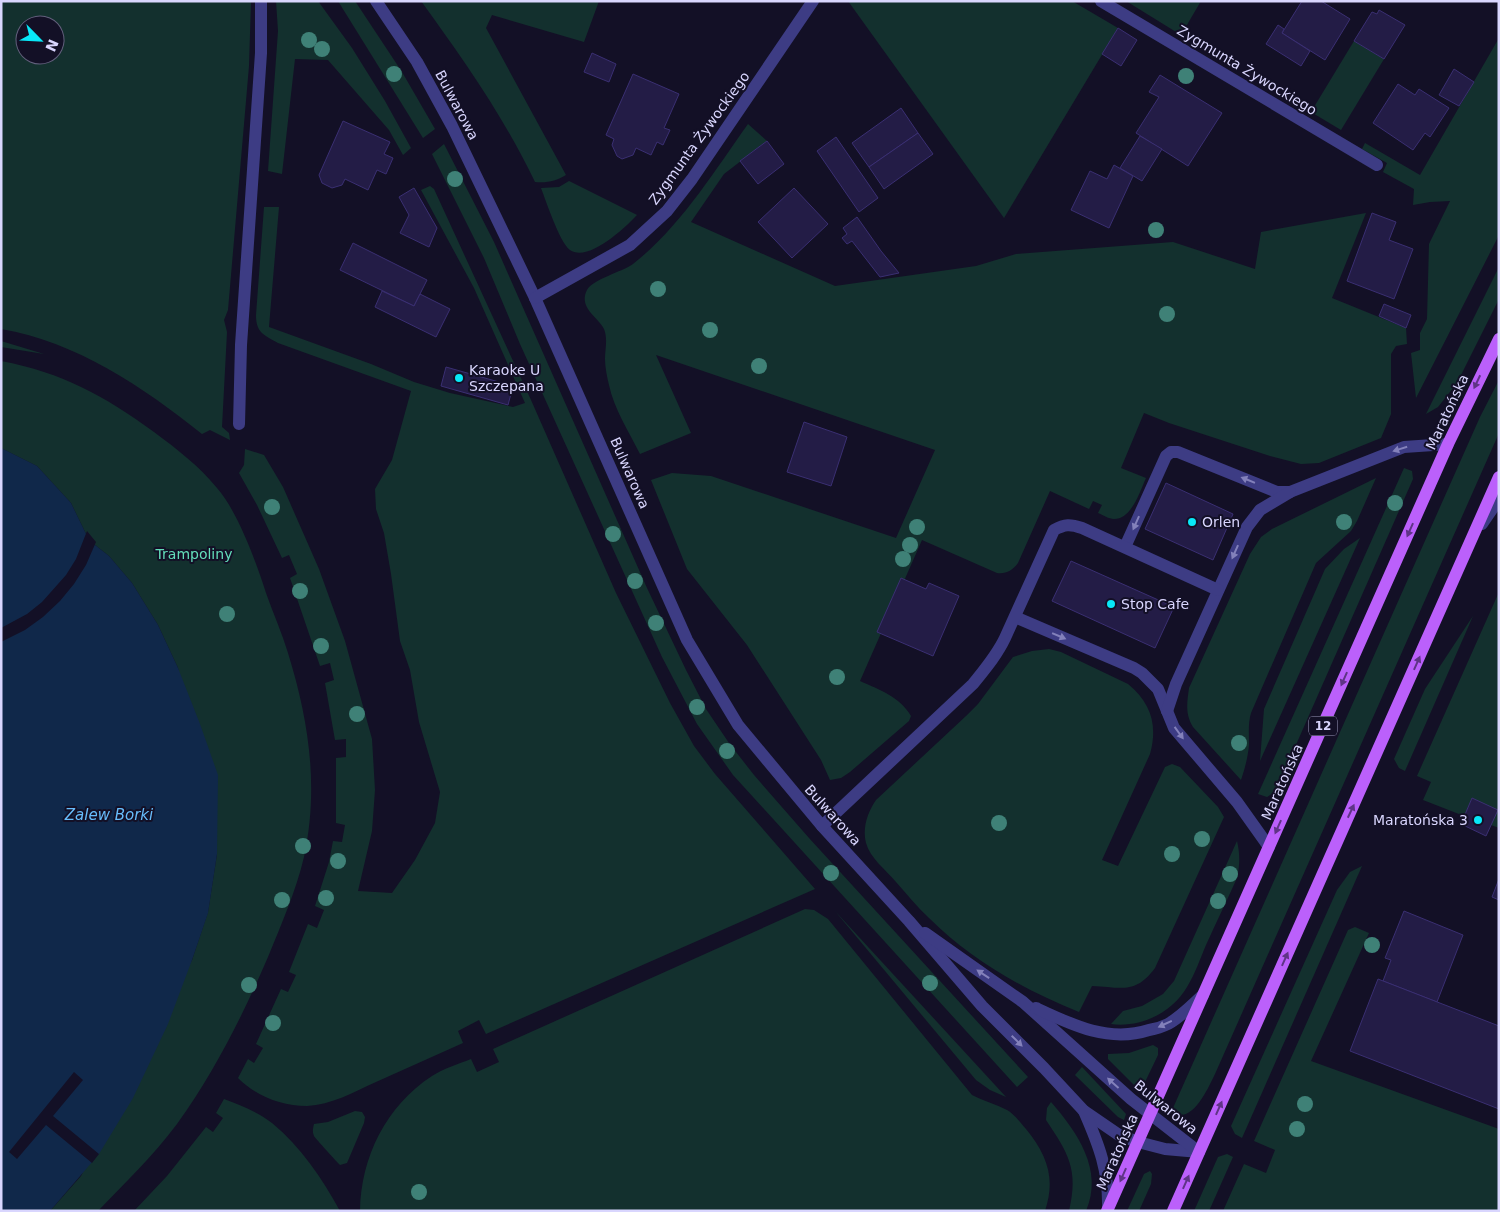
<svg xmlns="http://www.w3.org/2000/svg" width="1500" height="1212" font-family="'DejaVu Sans',sans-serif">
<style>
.green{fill:#13302e;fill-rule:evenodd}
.water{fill:#10284a}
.pier{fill:#131026}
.building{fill:#231c46;stroke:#3a2f72}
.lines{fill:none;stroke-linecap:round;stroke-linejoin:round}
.minor{stroke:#3d3c84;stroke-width:12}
.major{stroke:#bb60fb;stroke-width:12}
.tree{fill:#3f8177}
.oneway{fill:#5f3486}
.oneway2{fill:#8381bb}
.poi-dot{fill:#08e8f8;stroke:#131026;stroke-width:2}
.labels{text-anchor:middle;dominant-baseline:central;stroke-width:4;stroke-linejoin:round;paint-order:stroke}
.shield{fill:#131026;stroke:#9e9bbd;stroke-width:1}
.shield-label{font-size:12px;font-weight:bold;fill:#d9d6fe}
.street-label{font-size:14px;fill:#d9d6fe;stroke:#131026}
.poi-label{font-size:14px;fill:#d9d6fe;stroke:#131026;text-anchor:start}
.park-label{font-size:14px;fill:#63ddba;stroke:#131026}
.water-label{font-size:15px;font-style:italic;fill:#67bcfb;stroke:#131026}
</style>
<rect width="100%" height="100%" fill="#131026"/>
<!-- green -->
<g class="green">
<path d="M1 1H251L249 66 228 310 224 320 227 332 222 427 229 433 230 440 210 430 202 434C143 387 77 342 1 329ZM25 25H55V55H25Z"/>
<polygon points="276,1 318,1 352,48 385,101 411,148 403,155 389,130 328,60 295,59 282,174 268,171 278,31"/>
<polygon points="338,1 355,1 402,72 435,129 423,138"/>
<path d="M421 1H599L584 42 492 15 486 28 566 175C556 181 548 183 535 182 504 117 463 59 421 1Z"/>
<polygon points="848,1 1072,1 1118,28 1004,218"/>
<polygon points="1126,1 1201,1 1181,35"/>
<polygon points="1499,38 1499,235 1416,398 1411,353 1420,350 1420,333 1427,319 1429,244 1450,201 1430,202 1413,205 1414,189 1383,172 1387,163 1362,149 1365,143 1420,175"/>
<polygon points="1354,41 1384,59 1341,130 1311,112"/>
<path d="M748 124 767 141 724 174 691 222 835 286 976 266 1016 254 1173 242 1255 269 1261 232 1366 213 1332 298 1406 328 1407 344 1396 346 1391 354V414L1381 438 1319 463 1301 464 1270 456 1169 423 1144 413 1121 468 1146 478C1140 491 1132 519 1114 519 1109 519 1103 515 1098 513L1102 505 1093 501 1089 509 1050 491 1018 563C1012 571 1006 574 997 573L922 540 860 681C880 690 900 697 911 716L909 721 850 772 841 778 830 780 821 760 747 645 687 569 651 480 672 473 711 476 896 538 935 450 656 355 691 433 640 454C629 432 614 409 609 385 607 377 605 367 605 359 605 349 608 339 604 329 598 317 578 308 587 290 593 279 622 272 633 264 681 226 713 173 748 124Z"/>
<polygon points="444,144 494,242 647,588 686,670 706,709 729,743 754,775 809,838 1028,1077 1017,1087 733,775 697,724 662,657 520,344 484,258 432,154"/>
<path d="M569 181 637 215C626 227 588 263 570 250 560 243 546 201 541 188L559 187Z"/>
<path d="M430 186 434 189 531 400 616 593 670 703 694 746 715 774 815 889 486 1034 479 1020 458 1031 463 1043C434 1056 405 1069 376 1082 354 1092 331 1105 307 1106 281 1106 256 1096 238 1078L248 1059 254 1063 263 1048 256 1044 281 989 288 992 296 975 289 972 308 924 317 928 324 910 315 906 329 862 333 841 342 842 345 825 336 823V758L346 757V739L335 740 325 683 334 680 330 663 320 666 290 578 297 574 289 555 282 558 257 505 239 473 244 465 245 449 264 455 283 487 319 569 345 641 372 739 375 790 372 831 358 891 392 893 415 860 435 823 440 792 419 722 410 670 400 641 391 574 384 533 376 509 375 489 392 460 411 391 278 343C264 335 256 333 256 315L264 207H279L269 327 371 364 414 382 450 393 513 407 525 403 474 288 421 190Z"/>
<polygon points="1499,267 1499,299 1457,383 1438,407 1426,414"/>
<polygon points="1,341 44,354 1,347"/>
<path d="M1 361C63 373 103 395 154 432 177 449 199 466 217 488 238 512 256 562 266 593 273 613 282 633 288 653 309 721 319 787 304 857 296 891 281 925 268 957 243 1015 214 1073 177 1124 153 1156 125 1183 98 1211H50L81 1176 192 960 208 912 217 854 178 668 158 625 132 583 109 556 95 545 86 534 71 503 37 466 1 448Z"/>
<path d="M1499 380V433L1215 1074C1208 1088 1193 1124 1173 1113V1108L1480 417Z"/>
<polygon points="1404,468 1412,471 1413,479 1277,788 1273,793 1267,797 1258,794"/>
<path d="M1376 478 1357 521 1351 531 1316 563 1251 713C1248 723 1249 734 1249 745 1248 757 1245 768 1241 780L1193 727C1185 714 1187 703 1189 688L1250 554 1261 537 1272 529Z"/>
<polygon points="1360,538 1260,761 1264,709 1325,569 1344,549"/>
<polygon points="1499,592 1499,828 1491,825 1472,799 1464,816 1423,800 1431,782 1417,776"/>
<polygon points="1473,616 1405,771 1399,768 1394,759 1425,689"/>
<path d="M1049 649 1061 652 1128 684C1151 703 1158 725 1150 754L1102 860 1118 866 1165 767 1172 764 1180 767 1218 807 1224 817 1155 968C1135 995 1121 987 1092 986L1079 1012C1024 990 971 960 929 918 917 907 907 894 896 882 886 870 870 858 866 843 862 827 868 812 876 800L966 716 978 704 1013 657 1032 651Z"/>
<path d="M1237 841C1240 854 1240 864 1237 878 1227 900 1216 923 1206 945 1200 959 1195 974 1187 987 1172 1013 1140 1028 1111 1024L1123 1011 1142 1006 1163 994 1174 981Z"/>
<polygon points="1362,866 1242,1138 1235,1134 1231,1126 1337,890 1350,872"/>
<path d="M805 909 814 910 828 919 972 1095C983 1101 996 1104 1007 1110 1014 1114 1021 1123 1026 1129 1047 1155 1056 1178 1045 1211H360C361 1157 386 1106 432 1076 443 1069 458 1064 471 1059L477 1072 499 1062 493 1049Z"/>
<polygon points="835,911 1006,1097 990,1090 976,1080"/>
<polygon points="1355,927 1369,933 1311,1061 1499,1129 1499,1211 1223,1211 1244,1164 1266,1173 1275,1150 1254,1141 1348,930"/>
<path d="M1153 1045 1158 1048V1055L1146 1080C1144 1085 1140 1087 1134 1085L1108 1059V1054L1129 1053Z"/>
<polygon points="1082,1067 1126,1114 1124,1120 1118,1117 1075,1075"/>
<path d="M224 1099C240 1105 258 1112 272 1123 301 1147 322 1178 340 1211H134L167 1176 206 1127 213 1132 223 1118 216 1113Z"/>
<path d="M1051 1102C1077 1132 1104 1170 1086 1211H1069C1079 1169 1068 1153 1046 1120L1047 1108Z"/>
<path d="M355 1111 362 1112 365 1117 364 1123 347 1163 340 1165C338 1163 315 1138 314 1136 312 1132 313 1128 314 1124L328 1122Z"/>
<polygon points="1227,1154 1233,1157 1209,1211 1194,1211 1218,1157"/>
<polygon points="1150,1171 1152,1174 1151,1184 1139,1211 1127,1211 1144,1174"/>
</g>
<!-- water -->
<polygon class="water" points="1,448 37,466 71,503 86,534 95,545 109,556 132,583 158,625 178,668 200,724 218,775 217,854 208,913 192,960 168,1024 133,1098 99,1154 50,1211 1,1211"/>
<!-- pier -->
<g class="pier">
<polygon points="87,531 96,542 86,565 74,584 60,601 43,617 25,630 1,642 1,628 27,614 42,602 66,575 76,559"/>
<polygon points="74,1072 83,1080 53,1116 99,1154 92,1163 46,1125 17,1159 9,1152"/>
</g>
<!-- building -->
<g class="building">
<polygon points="1302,1 1321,1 1350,19 1325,60 1282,33"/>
<polygon points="1379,10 1405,25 1384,59 1354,41 1372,12 1377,14"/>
<polygon points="1278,25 1284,29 1282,33 1310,51 1301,66 1266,44"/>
<polygon points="1118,28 1137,40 1121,66 1102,54"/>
<polygon points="592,53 616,64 609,82 584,72"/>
<polygon points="1454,69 1474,82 1459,106 1439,95"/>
<polygon points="633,74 679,94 664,128 670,130 663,145 657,142 651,155 636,148 633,155 622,159 617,156 612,145 614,139 606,135"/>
<polygon points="1160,75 1222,113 1188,166 1136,133 1159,97 1149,92"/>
<polygon points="1398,84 1415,95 1419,89 1449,108 1430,137 1425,133 1413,150 1373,123"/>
<polygon points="901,108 918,133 869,167 852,143"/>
<polygon points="343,121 390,142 384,154 393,158 386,174 377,170 368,190 345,179 342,185 332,188 322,183 319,175"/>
<polygon points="918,133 933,154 884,189 869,167"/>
<polygon points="1140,136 1162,149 1142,181 1120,168"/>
<polygon points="836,137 878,198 859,212 817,151"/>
<polygon points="767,141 784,164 758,184 740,161"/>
<polygon points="1114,165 1133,176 1109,228 1071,210 1090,171 1107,179"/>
<polygon points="414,188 437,228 429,247 400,233 409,215 399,197"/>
<polygon points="794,188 828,224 792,258 758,222"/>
<polygon points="1372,213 1396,222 1389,240 1413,249 1394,299 1347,281"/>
<polygon points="857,217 881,251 899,273 880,277 852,241 847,244 842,238 847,234 843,228"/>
<polygon points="353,243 427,280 414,306 340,270"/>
<polygon points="382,291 414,306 420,294 450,309 436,337 375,307"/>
<polygon points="1384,304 1411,315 1406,328 1379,316"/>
<polygon points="446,367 513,386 508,405 441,386"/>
<polygon points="804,422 847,437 831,486 787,472"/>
<polygon points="1166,483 1233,514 1213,560 1145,529"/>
<polygon points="1071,561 1174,607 1155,648 1052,601"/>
<polygon points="901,578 926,589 929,583 959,596 933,656 877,632"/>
<polygon points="1472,798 1498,810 1486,836 1461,824"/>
<polygon points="1499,879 1499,900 1492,897"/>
<polygon points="1404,911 1463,935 1437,1002 1383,981 1391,960 1385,958"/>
<polygon points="1378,979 1499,1026 1499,1109 1350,1051"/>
</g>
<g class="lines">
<!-- minor -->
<g class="minor">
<polyline points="376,1 417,62 452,126 535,298 687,640 738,725 822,826 909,921 982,1006 1044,1068 1084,1111 1119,1135 1138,1142 1165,1149 1199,1152"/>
<polyline points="1101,1 1377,165"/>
<polyline points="535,298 630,245 667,211 692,179 813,1"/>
<polyline points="239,424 241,345 261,53 261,1"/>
<polyline points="1482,524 1499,499"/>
<polyline points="1125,547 1166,456 1171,452 1178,452 1277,492 1290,492 1404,447 1448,444"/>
<polyline points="1015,617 1134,668 1142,673 1158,689 1174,728 1237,802 1269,847"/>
<polyline points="1167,711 1176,684 1247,527 1260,510 1290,492"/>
<path d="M822 826 973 684C985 669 997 655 1005 638L1054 530C1065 524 1070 524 1082 528L1218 590"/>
<polyline points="925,933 1023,1002 1131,1099 1199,1152"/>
<path d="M1036 1008C1072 1025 1109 1043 1149 1030 1155 1029 1162 1027 1168 1024 1181 1017 1192 1005 1203 995"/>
<path d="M1084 1111C1099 1145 1109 1171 1108 1209"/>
</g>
<!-- major -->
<g class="major">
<polyline points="1107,1211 1448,444 1499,339"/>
<polyline points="1173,1211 1499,477"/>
</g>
</g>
<!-- trees -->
<g class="tree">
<circle cx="309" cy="40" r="8"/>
<circle cx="322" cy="49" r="8"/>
<circle cx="394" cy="74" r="8"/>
<circle cx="1186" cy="76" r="8"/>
<circle cx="455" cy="179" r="8"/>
<circle cx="1156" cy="230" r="8"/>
<circle cx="658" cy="289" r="8"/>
<circle cx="1167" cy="314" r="8"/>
<circle cx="710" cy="330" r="8"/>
<circle cx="759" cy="366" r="8"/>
<circle cx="1395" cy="503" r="8"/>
<circle cx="272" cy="507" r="8"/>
<circle cx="1344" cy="522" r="8"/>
<circle cx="917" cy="527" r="8"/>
<circle cx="613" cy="534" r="8"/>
<circle cx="910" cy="545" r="8"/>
<circle cx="903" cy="559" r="8"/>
<circle cx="635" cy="581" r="8"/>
<circle cx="300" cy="591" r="8"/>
<circle cx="227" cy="614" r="8"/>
<circle cx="656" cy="623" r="8"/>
<circle cx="321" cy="646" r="8"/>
<circle cx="837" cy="677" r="8"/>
<circle cx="697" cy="707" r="8"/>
<circle cx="357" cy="714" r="8"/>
<circle cx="1239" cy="743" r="8"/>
<circle cx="727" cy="751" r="8"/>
<circle cx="999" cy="823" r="8"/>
<circle cx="1202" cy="839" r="8"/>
<circle cx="303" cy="846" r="8"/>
<circle cx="1172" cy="854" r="8"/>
<circle cx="338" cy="861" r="8"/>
<circle cx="831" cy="873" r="8"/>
<circle cx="1230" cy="874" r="8"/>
<circle cx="326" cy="898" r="8"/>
<circle cx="282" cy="900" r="8"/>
<circle cx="1218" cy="901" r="8"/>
<circle cx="1372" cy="945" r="8"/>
<circle cx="930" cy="983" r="8"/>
<circle cx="249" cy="985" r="8"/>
<circle cx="273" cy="1023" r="8"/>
<circle cx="1305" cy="1104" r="8"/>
<circle cx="1297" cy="1129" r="8"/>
<circle cx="419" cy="1192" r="8"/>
</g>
<!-- one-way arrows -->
<defs><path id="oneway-solid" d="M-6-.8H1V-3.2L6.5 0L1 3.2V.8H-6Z" transform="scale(1.25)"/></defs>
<g class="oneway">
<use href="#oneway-solid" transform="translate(1477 382) rotate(115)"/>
<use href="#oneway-solid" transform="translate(1410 530) rotate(114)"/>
<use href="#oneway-solid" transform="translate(1417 663) rotate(-66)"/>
<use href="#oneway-solid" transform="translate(1344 679) rotate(114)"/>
<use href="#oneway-solid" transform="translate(1351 811) rotate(-65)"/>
<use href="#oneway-solid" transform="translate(1278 827) rotate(114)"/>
<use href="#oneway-solid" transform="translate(1285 959) rotate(-66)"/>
<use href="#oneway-solid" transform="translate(1219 1108) rotate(-66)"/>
<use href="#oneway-solid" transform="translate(1123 1175) rotate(114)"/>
<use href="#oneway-solid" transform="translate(1186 1182) rotate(-66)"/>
</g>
<g class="oneway2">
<use href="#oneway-solid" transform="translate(1400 449) rotate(163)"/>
<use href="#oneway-solid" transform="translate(1248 480) rotate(-158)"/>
<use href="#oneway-solid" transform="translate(1136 523) rotate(114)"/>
<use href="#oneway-solid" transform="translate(1235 552) rotate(114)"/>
<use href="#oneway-solid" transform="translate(1059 636) rotate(23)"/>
<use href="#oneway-solid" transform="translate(1179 733) rotate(54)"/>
<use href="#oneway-solid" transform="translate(983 974) rotate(-146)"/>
<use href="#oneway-solid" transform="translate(1165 1024) rotate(155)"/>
<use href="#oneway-solid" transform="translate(1017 1041) rotate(45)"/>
<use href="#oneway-solid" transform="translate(1113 1083) rotate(-138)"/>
</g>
<!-- markers -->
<g class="poi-dot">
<circle cx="459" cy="378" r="5"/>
<circle cx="1192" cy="522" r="5"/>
<circle cx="1111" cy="604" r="5"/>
<circle cx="1478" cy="820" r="5"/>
</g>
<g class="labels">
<!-- shield labels -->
<rect class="shield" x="1309" y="716.5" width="28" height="19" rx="4"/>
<g class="shield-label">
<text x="1323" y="726">12</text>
</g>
<!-- street labels -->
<g class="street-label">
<text transform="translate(1247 70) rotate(31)">Zygmunta Żywockiego</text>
<text transform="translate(457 105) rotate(62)">Bulwarowa</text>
<text transform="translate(699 138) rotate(-54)">Zygmunta Żywockiego</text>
<text transform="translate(1447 412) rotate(-65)">Maratońska</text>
<text transform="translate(630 473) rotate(66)">Bulwarowa</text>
<text transform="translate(1282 782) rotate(-66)">Maratońska</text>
<text transform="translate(833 815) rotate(48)">Bulwarowa</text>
<text transform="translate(1166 1107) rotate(39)">Bulwarowa</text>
<text transform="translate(1117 1152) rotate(-66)">Maratońska</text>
</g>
<!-- poi labels -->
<g class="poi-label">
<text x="469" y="370">Karaoke U<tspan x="469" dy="16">Szczepana</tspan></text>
<text x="1202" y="522">Orlen</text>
<text x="1121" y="604">Stop Cafe</text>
<text x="1468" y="820" text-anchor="end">Maratońska 3</text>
</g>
<!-- park labels -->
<g class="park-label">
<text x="194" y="554">Trampoliny</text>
</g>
<!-- water labels -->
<g class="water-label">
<text x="109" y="815">Zalew Borki</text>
</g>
</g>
<!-- border -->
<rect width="1500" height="1212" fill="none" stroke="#d9d6fe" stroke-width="5"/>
<!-- north arrow -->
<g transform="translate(40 40) rotate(114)"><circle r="24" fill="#131026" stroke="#625f7c"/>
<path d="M0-4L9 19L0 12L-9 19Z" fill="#08e8f8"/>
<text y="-8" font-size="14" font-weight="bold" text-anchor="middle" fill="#d9d6fe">N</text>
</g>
</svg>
